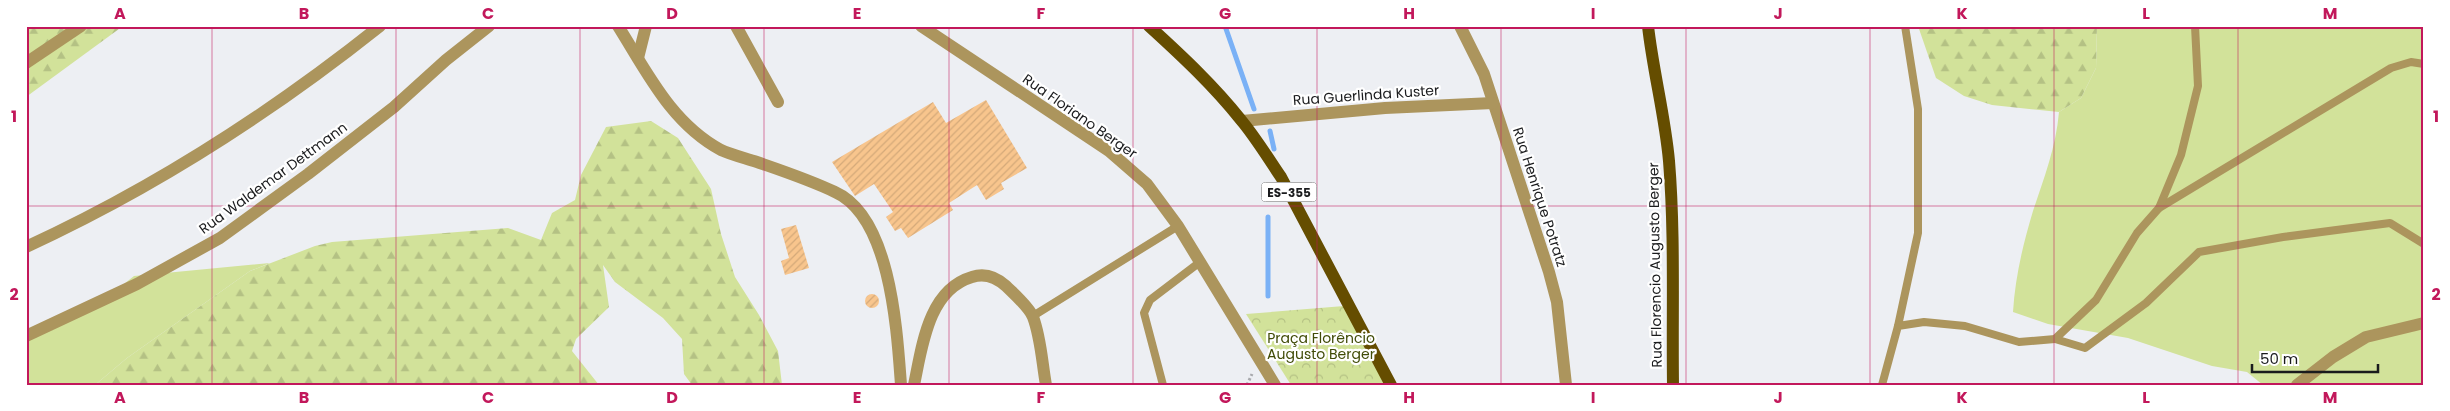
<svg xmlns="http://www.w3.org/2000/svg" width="2450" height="411" font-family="Poppins,sans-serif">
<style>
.grass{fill:#d2e29a}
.forest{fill:url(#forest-firs)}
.park{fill:url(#park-crowns)}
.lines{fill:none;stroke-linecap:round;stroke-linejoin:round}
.stream{stroke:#7ab1f6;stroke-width:5}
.building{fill:url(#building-hatch)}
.path{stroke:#a9aaae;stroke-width:3;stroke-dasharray:2.5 2.5;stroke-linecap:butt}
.lane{stroke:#ac955d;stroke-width:8}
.street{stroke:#ac955d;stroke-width:12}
.primary{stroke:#654d00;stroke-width:12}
.grid{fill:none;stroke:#c2185b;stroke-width:1;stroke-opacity:0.55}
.labels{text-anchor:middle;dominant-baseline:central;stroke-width:4.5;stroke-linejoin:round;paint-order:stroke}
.shield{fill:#fff;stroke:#5f5f61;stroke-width:1}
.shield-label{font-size:12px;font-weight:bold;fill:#1a1b1d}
.street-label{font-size:14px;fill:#1a1b1d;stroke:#fff}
.park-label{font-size:14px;fill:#414c08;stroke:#fff}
.neatline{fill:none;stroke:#c2185b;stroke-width:2}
.grid-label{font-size:16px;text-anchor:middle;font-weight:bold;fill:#c2185b}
</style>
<defs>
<pattern id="forest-firs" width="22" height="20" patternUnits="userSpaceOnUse" patternTransform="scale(1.25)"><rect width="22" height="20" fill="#d2e29a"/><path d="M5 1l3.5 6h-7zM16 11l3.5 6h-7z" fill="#b4c184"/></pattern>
<pattern id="park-crowns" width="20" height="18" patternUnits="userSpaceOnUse" patternTransform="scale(1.25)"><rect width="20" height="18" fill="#d2e29a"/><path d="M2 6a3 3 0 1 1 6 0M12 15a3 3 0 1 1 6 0" fill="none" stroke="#b4c184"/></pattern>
<pattern id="building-hatch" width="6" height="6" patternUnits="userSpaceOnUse" patternTransform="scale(1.25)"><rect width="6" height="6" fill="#f8c58d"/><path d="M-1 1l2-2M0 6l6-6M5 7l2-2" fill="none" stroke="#d4a979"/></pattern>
</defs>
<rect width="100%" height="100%" fill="#edeff3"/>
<!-- grass -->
<g class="grass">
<path d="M2097 26H2424V385H2263L2247 372 2212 366 2128 338 2048 324 2013 312C2015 278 2023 244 2033 211 2044 178 2056 147 2059 112L2081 98 2096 68Z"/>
<polygon points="270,263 250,271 127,358 95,385 26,385 26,332 124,284 134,276"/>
</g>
<!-- forest -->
<g class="forest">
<polygon points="26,26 123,26 26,97"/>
<polygon points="1918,26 2097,26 2096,68 2081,98 2059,112 1992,105 1964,96 1936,78"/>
<polygon points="651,121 678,138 711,189 721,234 735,277 759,315 778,351 782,385 692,385 684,374 682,339 663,318 615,282 603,265 609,307 576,339 572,351 599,385 95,385 127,358 250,271 315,246 332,242 508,228 541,240 552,213 575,200 581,175 606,127"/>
</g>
<!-- park -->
<polygon class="park" points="1344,306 1385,385 1291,385 1246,314"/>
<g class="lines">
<!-- stream -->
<g class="stream">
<polyline points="1225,26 1254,109"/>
<polyline points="1270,131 1274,149"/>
<polyline points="1268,217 1268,296"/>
</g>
</g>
<!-- building -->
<g class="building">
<polygon points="986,100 1027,168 1001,183 1004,189 986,200 977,185 949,203 953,210 908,238 901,228 895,231 886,217 893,212 874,184 855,196 832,162 933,102 946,123"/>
<polygon points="796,225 809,268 785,275 781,261 789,258 781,229"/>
<circle cx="872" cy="301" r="7"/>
</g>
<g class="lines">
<!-- path -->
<polyline class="path" points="1247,385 1252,374"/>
<!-- lane -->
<g class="lane">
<polyline points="2159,208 2391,68 2411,62 2424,64"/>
<polyline points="1033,316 1178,226"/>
<polyline points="1898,326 1918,233 1918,109 1905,26"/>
<polyline points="2055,339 2085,348 2146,303 2199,252 2283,237 2390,223 2424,244"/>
<polyline points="1163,385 1144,313 1150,300 1200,262"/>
<polyline points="1882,385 1898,326 1924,322 1965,326 2019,342 2055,339 2096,300 2137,233 2159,208 2181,155 2198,86 2195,26"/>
</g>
<!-- street -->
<g class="street">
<path d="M618 26C647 72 671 123 721 150 732 155 745 158 757 162 783 171 810 180 835 192 891 217 897 331 901 385"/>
<polyline points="736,26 778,102"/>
<polyline points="921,26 1109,151 1147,184 1178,226 1275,385"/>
<polyline points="1460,26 1484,74 1549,272 1557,302 1566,385"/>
<polyline points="638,58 646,26"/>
<polyline points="26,63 81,26"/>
<polyline points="1242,121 1385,108 1493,103"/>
<path d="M26 247C152 189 272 112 380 26"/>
<polyline points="26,336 137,284 220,238 308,174 394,107 446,60 489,26"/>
<path d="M914 385C922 347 928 290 972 277 984 273 996 277 1006 286 1014 294 1029 307 1033 317 1041 338 1042 363 1046 385"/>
<polyline points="2297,385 2333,357 2366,337 2424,323"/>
</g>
<!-- primary -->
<g class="primary">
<path d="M1149 26C1182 56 1214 86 1241 120 1256 138 1268 158 1281 177L1391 385"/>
<path d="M1648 26C1653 71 1665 116 1669 161 1675 235 1672 310 1673 385"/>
</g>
</g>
<!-- grid -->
<path class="grid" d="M212 26V385M396 26V385M580 26V385M764 26V385M949 26V385M1133 26V385M1317 26V385M1501 26V385M1686 26V385M1870 26V385M2054 26V385M2238 26V385M26 206H2424"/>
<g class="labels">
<!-- shield labels -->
<rect class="shield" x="1261.5" y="182.5" width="55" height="19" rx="4"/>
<g class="shield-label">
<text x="1289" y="192">ES-355</text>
</g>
<!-- street labels -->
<g class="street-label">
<text transform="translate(1366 95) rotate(-4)">Rua Guerlinda Kuster</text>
<text transform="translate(1080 116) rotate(35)">Rua Floriano Berger</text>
<text transform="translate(273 178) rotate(-36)">Rua Waldemar Dettmann</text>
<text transform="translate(1540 197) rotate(72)">Rua Henrique Potratz</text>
<text transform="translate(1655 265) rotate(-91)">Rua Florencio Augusto Berger</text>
</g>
<!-- park labels -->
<g class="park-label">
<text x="1321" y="338">Praça Florêncio<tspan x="1321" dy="16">Augusto Berger</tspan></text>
</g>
</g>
<!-- border -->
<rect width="2450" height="411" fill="none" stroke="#ffffff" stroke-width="55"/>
<!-- scale -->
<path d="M2252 364v8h126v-8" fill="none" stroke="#1a1b1d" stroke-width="2.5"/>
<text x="2260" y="364" font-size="15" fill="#1a1b1d" stroke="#ffffff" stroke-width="4" paint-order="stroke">50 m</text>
<rect x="28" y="28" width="2394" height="356" class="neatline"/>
<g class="grid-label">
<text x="120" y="19">A</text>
<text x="304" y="19">B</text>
<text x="488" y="19">C</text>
<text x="672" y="19">D</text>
<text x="857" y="19">E</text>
<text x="1041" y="19">F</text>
<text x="1225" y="19">G</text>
<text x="1409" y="19">H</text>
<text x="1593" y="19">I</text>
<text x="1778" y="19">J</text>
<text x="1962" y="19">K</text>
<text x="2146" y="19">L</text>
<text x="2330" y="19">M</text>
<text x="14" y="122">1</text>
<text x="2436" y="122">1</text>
<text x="14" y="300">2</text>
<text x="2436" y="300">2</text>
<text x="120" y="403">A</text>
<text x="304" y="403">B</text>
<text x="488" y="403">C</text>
<text x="672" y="403">D</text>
<text x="857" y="403">E</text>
<text x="1041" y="403">F</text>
<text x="1225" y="403">G</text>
<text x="1409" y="403">H</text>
<text x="1593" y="403">I</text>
<text x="1778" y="403">J</text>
<text x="1962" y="403">K</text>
<text x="2146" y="403">L</text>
<text x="2330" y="403">M</text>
</g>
</svg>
